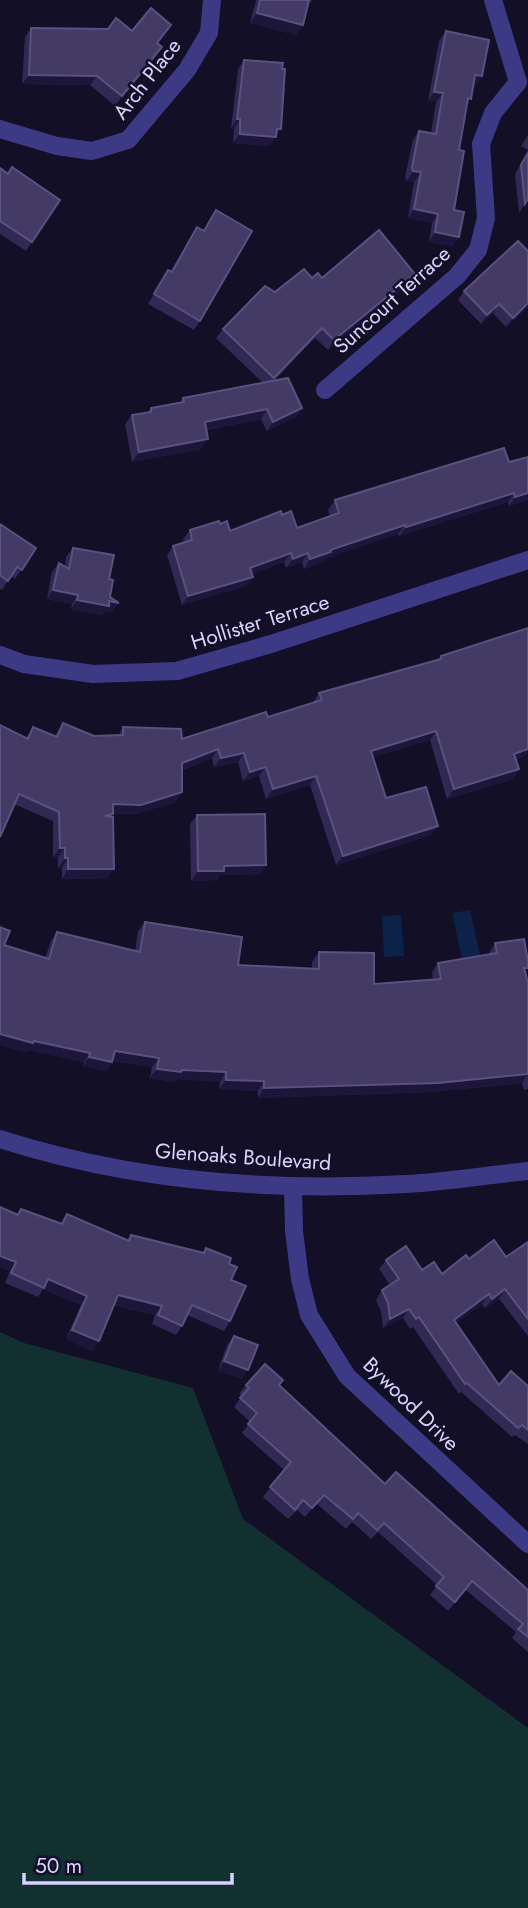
<svg xmlns="http://www.w3.org/2000/svg" width="528" height="1908" font-family="Jost,sans-serif">
<style>
.green{fill:#12302f}
.water{fill:#0c2248}
.lines{fill:none;stroke-linecap:round;stroke-linejoin:round}
.minor{stroke:#3d3a85;stroke-width:18}
.tertiary{stroke:#3d3a85;stroke-width:18}
.wall{fill:#312854}
.shaded-wall{fill:#1d163a}
.building{fill:#433a66;stroke:#5a527e;stroke-width:2}
.labels{text-anchor:middle;dominant-baseline:central;stroke-width:5;stroke-linejoin:round;paint-order:stroke}
.street-label{font-size:21px;fill:#d9d4ff;stroke:#130f26}
</style>
<rect width="100%" height="100%" fill="#130f26"/>
<!-- green -->
<polygon class="green" points="0,1332 24,1343 193,1388 243,1519 528,1728 528,1908 0,1908"/>
<!-- water -->
<g class="water">
<polygon points="470,910 480,955 462,959 452,913"/>
<polygon points="401,915 404,956 384,957 382,916"/>
</g>
<g class="lines">
<!-- minor -->
<g class="minor">
<polyline points="493,0 518,82"/>
<polyline points="0,129 57,146 92,151 128,140 187,70 209,33 212,0"/>
<polyline points="325,390 457,276 478,250 486,218 481,144 493,113 518,82"/>
<polyline points="0,655 24,664 93,674 177,671 271,644 528,560"/>
<polyline points="293,1187 294,1231 300,1279 309,1315 347,1376 528,1544"/>
</g>
<!-- tertiary -->
<path class="tertiary" d="M0 1139C131 1181 269 1192 406 1184 447 1182 487 1175 528 1171"/>
</g>
<!-- wall -->
<g class="wall">
<polygon points="256,0 312,0 307,7 303,25 296,35 250,23"/>
<polygon points="31,28 132,31 165,34 157,43 162,47 115,106 90,85 22,84 25,37"/>
<polygon points="446,31 482,76 475,86 474,85 467,105 459,150 454,210 453,246 429,242 432,223 408,218 414,182 407,181 405,177 413,140 419,131 431,133 436,102 428,101 439,41"/>
<polygon points="244,60 281,129 269,146 233,143 234,129 231,128 238,69"/>
<polygon points="528,135 528,150 521,146"/>
<polygon points="528,150 528,199 519,213 515,174"/>
<polygon points="0,168 8,173 60,200 26,251 0,234"/>
<polygon points="216,210 200,321 194,330 148,304 168,270 171,271 197,227 203,231"/>
<polygon points="415,274 409,284 328,350 315,338 274,381 302,408 296,417 267,431 261,419 206,430 201,449 132,462 125,424 132,415 148,412 151,408 180,402 183,398 263,383 216,338 223,329 275,292 312,278"/>
<polygon points="464,291 528,307 506,327 493,313 481,324 458,300"/>
<polygon points="528,457 528,500 509,506 508,502 399,536 398,534 327,558 325,561 304,569 302,562 286,568 284,562 252,574 253,577 246,586 182,605 167,555 173,546 184,542 183,539 190,530 220,524 230,531 282,515 297,528 330,516 328,510 335,500"/>
<polygon points="0,524 36,548 15,579 11,576 2,590 0,589"/>
<polygon points="73,548 109,579 112,612 105,611 102,615 71,609 72,604 47,599 52,572 59,563 65,566 66,557"/>
<polygon points="441,656 524,757 516,760 519,769 513,779 447,799 430,740 373,757 386,798 431,835 336,865 310,785 266,799 259,776 243,781 238,762 214,767 212,758 182,770 176,802 135,814 113,814 111,816 107,878 62,879 62,868 58,868 58,857 53,857 53,821 14,804 26,738 33,727 55,736 63,723 94,736 118,736 123,727 182,739 268,717 313,702 319,693 438,659"/>
<polygon points="197,815 266,865 260,874 220,875 217,880 191,881 190,824"/>
<polygon points="145,922 238,965 312,969 312,962 319,952 374,984 433,980 432,972 438,963 489,954 489,953 495,943 525,973 528,983 528,1089 524,1090 522,1083 431,1092 258,1098 258,1091 219,1089 220,1082 177,1079 175,1082 150,1078 152,1067 113,1061 106,1071 83,1066 84,1062 28,1050 26,1052 0,1045 0,927 4,945 45,958 51,941 57,932 135,951 138,931"/>
<polygon points="0,1207 17,1214 21,1209 60,1224 67,1214 127,1240 131,1235 203,1253 206,1248 229,1264 231,1280 230,1321 224,1331 187,1315 182,1326 176,1335 152,1324 155,1315 114,1305 92,1351 66,1339 81,1305 43,1289 38,1297 5,1283 10,1271 0,1267"/>
<polygon points="528,1242 528,1336 499,1299 485,1308 482,1304 456,1323 499,1385 528,1386 528,1444 515,1435 512,1437 461,1392 459,1394 413,1327 410,1329 403,1318 383,1328 381,1312 376,1300 382,1290 390,1285 379,1269 386,1260 422,1270 442,1274 469,1259 506,1257"/>
<polygon points="234,1336 242,1379 218,1370 227,1345"/>
<polygon points="246,1385 279,1385 385,1484 528,1590 528,1652 512,1638 516,1632 466,1590 448,1611 430,1595 437,1585 378,1532 371,1539 352,1522 346,1529 317,1504 305,1517 297,1510 288,1519 263,1497 284,1470 242,1433 250,1422 234,1407 242,1396 239,1394"/>
</g>
<!-- shaded-wall -->
<g class="shaded-wall">
<polygon points="257,13 303,25 296,35 250,23"/>
<polygon points="162,47 155,56 115,106 122,96"/>
<polygon points="29,75 97,76 90,85 22,84"/>
<polygon points="475,75 482,76 475,86 469,84"/>
<polygon points="434,92 443,93 436,102 428,101"/>
<polygon points="237,119 240,119 234,129 231,128"/>
<polygon points="277,129 281,129 269,146 233,143 240,134"/>
<polygon points="413,171 421,172 414,182 407,181"/>
<polygon points="414,209 438,214 432,223 408,218"/>
<polygon points="435,232 459,237 453,246 429,242"/>
<polygon points="415,274 409,284 328,350 334,340"/>
<polygon points="528,303 528,307 506,327 513,318"/>
<polygon points="499,304 493,313 481,324 487,315"/>
<polygon points="322,328 315,338 267,387 274,378"/>
<polygon points="302,408 296,417 267,431 273,422"/>
<polygon points="267,409 261,419 198,431 205,422"/>
<polygon points="208,439 201,449 132,462 139,452"/>
<polygon points="514,493 508,502 399,536 406,527"/>
<polygon points="528,493 528,500 509,506 515,497"/>
<polygon points="405,525 398,534 327,558 325,561 304,569 310,559 330,550"/>
<polygon points="291,553 284,562 244,577 250,568"/>
<polygon points="308,553 302,562 286,568 293,559"/>
<polygon points="253,577 246,586 182,605 188,596"/>
<polygon points="53,590 78,595 72,604 47,599"/>
<polygon points="77,600 109,601 119,603 112,612 105,611 102,615 71,609"/>
<polygon points="436,731 430,740 364,760 371,751"/>
<polygon points="528,744 528,752 524,757 507,763 514,754"/>
<polygon points="218,749 212,758 175,772 182,763"/>
<polygon points="244,753 238,762 214,767 221,758"/>
<polygon points="266,767 259,776 243,781 250,772"/>
<polygon points="519,769 513,779 447,799 454,789"/>
<polygon points="316,776 310,785 266,799 273,789"/>
<polygon points="182,792 176,802 135,814 113,814 106,823 105,816 113,804"/>
<polygon points="438,826 431,835 336,865 343,856"/>
<polygon points="60,848 65,848 58,857 53,857"/>
<polygon points="65,858 68,858 62,868 58,868"/>
<polygon points="266,865 260,874 220,875 217,880 191,881 198,871 224,866"/>
<polygon points="68,869 114,869 107,878 62,879"/>
<polygon points="0,1034 90,1053 84,1062 28,1050 26,1052 0,1045"/>
<polygon points="115,1051 159,1058 152,1067 108,1060"/>
<polygon points="89,1057 112,1062 106,1071 83,1066"/>
<polygon points="157,1069 226,1072 220,1082 177,1079 175,1082 150,1078"/>
<polygon points="528,1074 522,1083 431,1092 258,1098 264,1088"/>
<polygon points="226,1080 264,1081 258,1091 219,1089"/>
<polygon points="0,1256 16,1262 10,1271 0,1267"/>
<polygon points="48,1279 87,1296 81,1305 43,1289"/>
<polygon points="505,1289 499,1299 485,1308 492,1299"/>
<polygon points="489,1294 482,1304 448,1330 454,1320"/>
<polygon points="118,1295 162,1306 155,1315 112,1304"/>
<polygon points="409,1309 403,1318 383,1328 390,1319"/>
<polygon points="72,1330 99,1341 92,1351 66,1339"/>
<polygon points="224,1361 248,1370 242,1379 218,1370"/>
<polygon points="324,1495 317,1504 305,1517 312,1508"/>
</g>
<!-- building -->
<g class="building">
<polygon points="260,0 309,0 303,25 257,13"/>
<polygon points="151,8 171,25 157,43 162,47 122,96 97,76 29,75 31,28 108,29 116,18 132,31"/>
<polygon points="446,31 489,40 482,76 475,75 471,99 468,98 459,150 464,151 454,210 464,212 459,237 435,232 438,214 414,209 421,172 413,171 412,168 419,131 436,134 443,93 434,92"/>
<polygon points="244,60 283,63 282,69 285,69 281,129 277,129 276,137 240,134 240,119 237,119"/>
<polygon points="528,153 528,199 525,204 521,165"/>
<polygon points="12,167 60,200 32,242 0,221 0,168 8,174"/>
<polygon points="216,210 252,231 200,321 154,294 168,270 172,272 197,227 204,231"/>
<polygon points="379,230 415,274 334,340 322,328 274,378 223,329 265,286 275,292 304,269 312,278 318,273 322,278"/>
<polygon points="518,241 528,251 528,303 513,318 499,304 487,315 464,291"/>
<polygon points="288,378 302,408 273,422 267,409 205,422 208,439 139,452 132,415 151,412 151,408 184,402 183,398"/>
<polygon points="504,448 509,462 528,457 528,493 515,497 514,493 406,527 405,525 330,550 331,552 310,559 308,553 293,559 291,553 250,568 253,577 188,596 173,546 192,540 190,530 219,521 220,524 227,521 230,531 281,511 282,515 291,511 297,528 339,513 335,500"/>
<polygon points="0,524 36,548 22,570 17,567 8,581 0,575"/>
<polygon points="73,548 114,555 109,579 113,580 110,597 119,603 109,601 109,606 77,600 78,595 53,590 59,563 69,569"/>
<polygon points="528,628 528,749 514,754 519,769 454,789 436,731 371,751 386,798 426,787 438,826 343,856 316,776 273,789 266,767 250,772 244,753 221,758 218,749 182,763 182,792 141,805 113,804 113,814 105,816 113,817 114,869 68,869 68,858 65,858 65,848 60,848 59,812 19,794 0,837 0,725 28,739 33,727 57,737 63,723 94,736 123,735 123,727 181,729 182,739 266,712 268,717 322,700 319,693 441,659 441,656"/>
<polygon points="265,814 266,865 224,866 224,871 198,871 197,815"/>
<polygon points="145,922 242,937 238,965 319,969 319,952 374,953 374,984 441,979 438,963 497,953 495,943 524,939 528,961 528,968 524,968 528,983 528,1074 438,1083 264,1088 264,1081 226,1080 226,1072 182,1070 181,1072 157,1069 159,1058 115,1051 112,1062 89,1057 90,1053 34,1041 33,1043 0,1034 0,927 10,931 4,945 49,959 57,932 140,952"/>
<polygon points="0,1207 18,1215 21,1209 62,1224 67,1214 129,1241 131,1235 204,1253 206,1248 231,1258 229,1264 237,1267 231,1280 246,1286 230,1321 192,1305 182,1326 158,1315 162,1306 118,1295 99,1341 72,1330 87,1296 48,1279 44,1288 11,1273 16,1262 0,1256"/>
<polygon points="494,1240 506,1257 528,1242 528,1319 505,1289 492,1299 489,1294 454,1320 499,1385 511,1371 528,1386 528,1430 522,1425 518,1428 467,1383 465,1384 419,1317 416,1319 409,1309 390,1319 388,1303 382,1290 399,1279 386,1260 406,1246 422,1270 434,1262 442,1274 466,1255 469,1259"/>
<polygon points="234,1336 258,1345 248,1370 224,1361"/>
<polygon points="265,1364 283,1380 279,1385 385,1484 396,1472 528,1590 528,1637 518,1629 523,1624 472,1581 455,1602 436,1586 444,1577 384,1523 377,1530 358,1513 353,1519 324,1495 312,1508 303,1500 295,1510 270,1487 291,1462 248,1424 257,1413 240,1398 249,1388 246,1385"/>
</g>
<g class="labels">
<!-- street labels -->
<g class="street-label">
<text transform="translate(147 79) rotate(-52)">Arch Place</text>
<text transform="translate(392 300) rotate(-42)">Suncourt Terrace</text>
<text transform="translate(260 622) rotate(-17)">Hollister Terrace</text>
<text transform="translate(243 1157) rotate(4)">Glenoaks Boulevard</text>
<text transform="translate(411 1404) rotate(44)">Bywood Drive</text>
</g>
</g>
<!-- scale -->
<path d="M24 1873v10h208v-10" fill="none" stroke="#d9d4ff" stroke-width="3.5"/>
<text x="35" y="1873" font-size="21" fill="#d9d4ff" stroke="#130f26" stroke-width="5" paint-order="stroke">50 m</text>
</svg>
